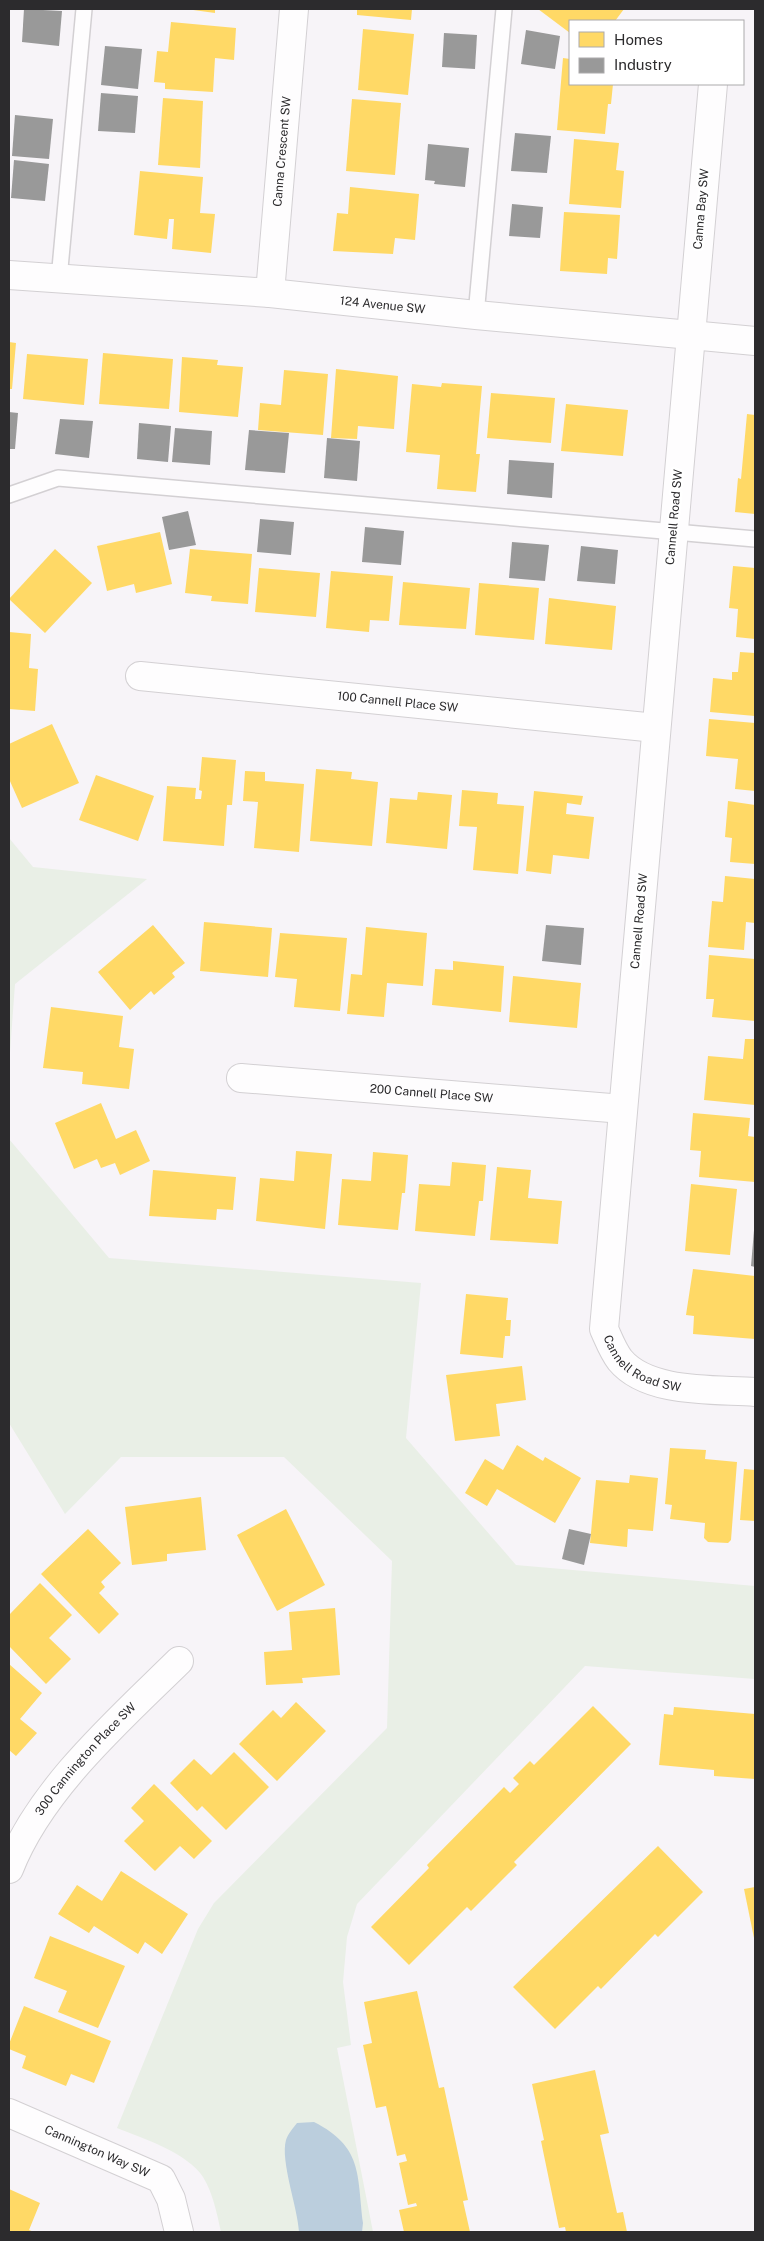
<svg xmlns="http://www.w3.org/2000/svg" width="764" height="2241" font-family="'Public Sans',sans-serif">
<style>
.green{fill:#e9efe6}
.water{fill:#bbcedd}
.homes{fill:#ffd966}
.industry{fill:#999}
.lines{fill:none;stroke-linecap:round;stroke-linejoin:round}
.lane-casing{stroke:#d3d0d3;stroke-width:18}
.street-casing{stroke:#d3d0d3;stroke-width:30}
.lane{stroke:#fefdfe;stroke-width:15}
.street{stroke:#fefdfe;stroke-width:28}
.labels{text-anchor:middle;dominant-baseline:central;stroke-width:5;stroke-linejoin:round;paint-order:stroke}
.street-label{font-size:12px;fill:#2c2b2d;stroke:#fff}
</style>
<rect width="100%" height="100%" fill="#f7f4f8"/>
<!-- green -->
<g class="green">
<polygon points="9,838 33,867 147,879 15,984 9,1066"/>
<path d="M9 1139 109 1258 421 1283 406 1438 516 1565 755 1586V1679L585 1666 357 1904 347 1937 343 1982 351 2045 337 2048 373 2232H221C217 2214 213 2193 203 2177 188 2153 142 2138 117 2128L198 1929 214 1903 387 1728 392 1561 284 1457H121L65 1514 9 1423Z"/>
</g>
<!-- water -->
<path class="water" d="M314 2122C363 2147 357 2174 363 2223L362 2232H299C298 2208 280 2161 286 2140 288 2134 293 2128 297 2123Z"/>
<!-- homes -->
<g class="homes">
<polygon points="186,9 215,9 215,13"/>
<polygon points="357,9 412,9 411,20 357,15"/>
<polygon points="538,9 624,9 615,21 570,21 570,33"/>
<polygon points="171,22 236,28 234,60 215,58 213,92 165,89 165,83 154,82 157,51 168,52"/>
<polygon points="363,29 414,34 408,95 358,90"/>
<polygon points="563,58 570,59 570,84 613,84 611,104 608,104 605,134 557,130"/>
<polygon points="163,98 203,101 200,168 158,165"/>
<polygon points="352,99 401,103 395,175 346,171"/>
<polygon points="574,139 619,143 616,170 624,171 621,208 569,204"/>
<polygon points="140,171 203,177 200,213 215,214 211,253 172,249 174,219 169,219 167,239 134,235"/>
<polygon points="350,187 419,194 415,240 395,238 393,254 333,251 337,213 348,214"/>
<polygon points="564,212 620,215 617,259 608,258 607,274 560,271"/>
<polygon points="9,342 16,343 12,389 9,389"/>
<polygon points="103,353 173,359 169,409 99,404"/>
<polygon points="27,354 88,359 84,405 23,399"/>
<polygon points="182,357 218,360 217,365 243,367 238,417 179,412"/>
<polygon points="336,369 398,376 394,429 358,426 357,439 331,438"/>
<polygon points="284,370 328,374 323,435 258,430 260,403 281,405"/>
<polygon points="442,383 482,386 476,454 480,454 476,492 437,489 440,455 406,452 412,384 441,387"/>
<polygon points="491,393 555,398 551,443 487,438"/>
<polygon points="566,404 628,410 623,456 561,451"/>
<polygon points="747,414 755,415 755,514 735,512 738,478 741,479"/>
<polygon points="160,532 172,584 136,593 134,584 107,591 97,546"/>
<polygon points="55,549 92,583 45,633 9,599"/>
<polygon points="190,549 252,554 248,604 211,601 212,596 185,593"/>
<polygon points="733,566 755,568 755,639 736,637 738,609 729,608"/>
<polygon points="259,568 320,573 316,617 255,612"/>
<polygon points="331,571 393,576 389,621 370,620 369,632 326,628"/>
<polygon points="403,582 470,588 466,629 399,625"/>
<polygon points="479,583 539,588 534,640 475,635"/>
<polygon points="549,598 616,606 612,650 545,644"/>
<polygon points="9,632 31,634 29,668 38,669 35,711 9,709"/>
<polygon points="740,652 755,653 755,716 710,712 713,678 732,680 732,672 738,672"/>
<polygon points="709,719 755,723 755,791 735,789 738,759 706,756"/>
<polygon points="52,724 79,783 22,808 9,779 9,744"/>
<polygon points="202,757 236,760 232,805 227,805 224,846 163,841 167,786 196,788 195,799 201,799 202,791 199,790"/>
<polygon points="316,769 352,772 351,779 378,782 372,846 310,841"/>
<polygon points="245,771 265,772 265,781 304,784 299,852 254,848 258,802 243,801"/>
<polygon points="96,775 154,796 138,841 79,820"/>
<polygon points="462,790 498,793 497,804 524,806 518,874 473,870 477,827 459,826"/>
<polygon points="534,791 583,796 581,805 567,803 566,814 594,817 589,859 553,855 551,874 526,871"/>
<polygon points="418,792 452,795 447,849 386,843 390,798 417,800"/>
<polygon points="728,801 755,805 755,864 730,862 732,838 725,837"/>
<polygon points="725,876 755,879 755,923 746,922 744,950 708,947 712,901 723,902"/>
<polygon points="204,922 272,928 268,977 200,971"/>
<polygon points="153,925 185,963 172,973 175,977 154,995 151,991 130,1010 98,972"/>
<polygon points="366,927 427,933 423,986 387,983 384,1017 347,1014 351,974 362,975"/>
<polygon points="280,933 347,938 340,1011 294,1007 297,979 275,977"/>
<polygon points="709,955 755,959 755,1021 712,1017 714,999 706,999"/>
<polygon points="453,961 504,966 501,1012 432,1005 435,969 453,970"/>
<polygon points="513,976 581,983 577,1028 509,1022"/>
<polygon points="51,1007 123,1016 119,1047 134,1049 129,1089 82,1084 83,1072 43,1068"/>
<polygon points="745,1039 755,1039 755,1105 704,1100 708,1056 743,1059"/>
<polygon points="101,1103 116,1139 136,1130 150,1161 120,1175 115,1163 101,1168 97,1159 74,1169 55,1123"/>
<polygon points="693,1113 750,1118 748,1136 755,1137 755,1182 699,1177 701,1151 690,1150"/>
<polygon points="296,1151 332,1154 325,1229 256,1221 260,1178 294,1181"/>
<polygon points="373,1152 408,1155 405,1193 402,1193 398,1230 338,1225 342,1179 371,1181"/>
<polygon points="452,1162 486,1165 483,1201 479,1201 475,1236 415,1231 419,1184 450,1186"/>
<polygon points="497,1167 531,1170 528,1198 562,1201 558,1244 490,1240"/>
<polygon points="153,1170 236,1177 233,1210 217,1209 216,1220 149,1216"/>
<polygon points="691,1184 737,1189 730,1255 685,1251"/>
<polygon points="693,1269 755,1276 755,1339 693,1334 694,1316 686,1315"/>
<polygon points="466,1294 508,1298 506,1320 511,1320 510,1336 505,1336 503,1358 460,1354"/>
<polygon points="522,1366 526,1400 496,1404 500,1436 455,1441 446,1375"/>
<polygon points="517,1445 543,1461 545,1457 581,1478 555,1523 497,1489 487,1506 465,1493 485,1459 503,1470"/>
<polygon points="670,1448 706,1450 705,1459 737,1462 731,1540 728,1543 708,1542 704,1538 705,1523 670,1519 672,1505 665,1504"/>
<polygon points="744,1469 755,1470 755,1521 740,1520"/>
<polygon points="630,1475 658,1478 653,1531 628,1529 627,1547 590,1543 596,1480 629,1483"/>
<polygon points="201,1497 206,1550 167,1554 167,1561 132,1565 125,1507"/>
<polygon points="286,1509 325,1585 277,1611 237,1535"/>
<polygon points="88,1529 121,1563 101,1582 105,1587 99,1593 119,1614 99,1634 41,1574"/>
<polygon points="40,1583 72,1615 49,1638 71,1659 46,1684 9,1646 9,1615"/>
<polygon points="335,1608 340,1675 302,1678 303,1683 266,1685 264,1652 292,1650 289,1612"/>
<polygon points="9,1664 42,1693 20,1719 37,1733 16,1756 9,1750"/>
<polygon points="296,1702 326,1731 277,1781 239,1744 273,1710 281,1718"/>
<polygon points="593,1706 631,1744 514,1862 517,1865 471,1911 467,1907 409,1965 371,1927 429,1868 427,1865 504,1787 510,1793 519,1784 513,1778 530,1761 534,1765"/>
<polygon points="674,1707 755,1714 755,1779 714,1776 714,1770 659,1765 664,1714 673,1715"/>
<polygon points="234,1752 269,1787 226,1830 202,1806 197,1811 170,1783 194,1759 211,1775"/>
<polygon points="154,1784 212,1841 194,1859 180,1846 155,1871 124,1841 144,1821 131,1808"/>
<polygon points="658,1846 703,1892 658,1937 655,1934 601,1989 598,1986 555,2029 513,1987"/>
<polygon points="121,1871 188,1914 162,1954 145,1942 138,1954 94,1926 89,1933 58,1914 77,1885 102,1901"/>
<polygon points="755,1887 755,1938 754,1938 744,1889"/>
<polygon points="50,1936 125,1966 98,2028 58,2012 67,1991 34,1978"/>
<polygon points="417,1991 439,2088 444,2087 468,2200 463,2201 470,2232 404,2232 399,2210 417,2206 416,2203 408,2205 399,2163 407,2161 405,2154 397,2156 386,2106 376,2108 363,2045 372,2043 364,2002"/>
<polygon points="24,2006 111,2041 94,2083 71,2074 66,2086 22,2068 26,2056 9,2049 9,2044"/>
<polygon points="595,2070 609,2133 600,2135 617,2213 623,2212 627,2232 566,2232 565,2227 559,2228 541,2141 544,2140 532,2084"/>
<polygon points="9,2189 40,2203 29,2230 34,2232 9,2232"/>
</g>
<!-- industry -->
<g class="industry">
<polygon points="24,9 62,11 59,46 22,42"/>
<polygon points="526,30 560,36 555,69 521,64"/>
<polygon points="444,33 477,35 475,69 442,67"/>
<polygon points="105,46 142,49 138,89 101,85"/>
<polygon points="101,93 138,96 135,133 98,131"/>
<polygon points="15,115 53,119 49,159 12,156"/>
<polygon points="515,133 551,136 547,173 511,171"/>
<polygon points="428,144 469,148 465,187 434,184 435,181 425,180"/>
<polygon points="14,160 49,164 45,201 11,198"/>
<polygon points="512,204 543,207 540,238 509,236"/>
<polygon points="9,412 18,413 15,449 9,449"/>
<polygon points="60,419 93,421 89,458 55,454"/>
<polygon points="139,423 171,426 168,462 137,459"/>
<polygon points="175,428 212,431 210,465 172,462"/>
<polygon points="249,430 289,433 285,473 245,470"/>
<polygon points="327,438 360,441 357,481 324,478"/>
<polygon points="509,460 554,463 552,498 507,494"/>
<polygon points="188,511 196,545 169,550 162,517"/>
<polygon points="260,519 294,522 291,555 257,552"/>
<polygon points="365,527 404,531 401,565 362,562"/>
<polygon points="512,542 549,545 545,581 509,578"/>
<polygon points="581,546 618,550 615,584 577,581"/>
<polygon points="546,925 584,928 581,965 542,961"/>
<polygon points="754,1230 755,1230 755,1267 751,1266"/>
<polygon points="569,1529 591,1534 584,1565 562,1559"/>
</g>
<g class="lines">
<defs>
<g id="lane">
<polyline points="59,279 84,9"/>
<polyline points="476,315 504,9"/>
<polyline points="9,495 58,478 755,539"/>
</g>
<g id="street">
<path id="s1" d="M713 84 604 1329C609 1340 613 1351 620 1360 648 1394 715 1389 755 1392"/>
<path id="s2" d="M9 275 270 293 476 315 755 341"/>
<path id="s3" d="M270 293 294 9"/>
<path id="s4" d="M140 676 656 728"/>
<path id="s5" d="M241 1078 623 1109"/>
<path id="s6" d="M9 1869C40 1789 119 1720 179 1661"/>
<path id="s7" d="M9 2113 161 2179 171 2199 179 2232"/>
</g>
</defs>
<!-- lane casing -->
<use href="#lane" class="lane-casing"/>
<!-- street casing -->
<use href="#street" class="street-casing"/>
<!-- lane -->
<use href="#lane" class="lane"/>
<!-- street -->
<use href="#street" class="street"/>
</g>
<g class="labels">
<!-- street labels -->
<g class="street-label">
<text stroke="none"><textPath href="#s3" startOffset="142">Canna Crescent SW</textPath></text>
<text transform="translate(701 209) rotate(-85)">Canna Bay SW</text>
<text stroke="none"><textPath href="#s2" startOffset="375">124 Avenue SW</textPath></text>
<text transform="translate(674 517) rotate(-85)">Cannell Road SW</text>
<text stroke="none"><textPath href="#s4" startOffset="259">100 Cannell Place SW</textPath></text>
<text transform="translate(639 921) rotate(-85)">Cannell Road SW</text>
<text stroke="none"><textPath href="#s5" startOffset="191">200 Cannell Place SW</textPath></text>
<text stroke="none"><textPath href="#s1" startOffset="1305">Cannell Road SW</textPath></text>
<text stroke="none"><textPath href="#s6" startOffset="135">300 Cannington Place SW</textPath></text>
<text stroke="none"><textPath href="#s7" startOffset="96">Cannington Way SW</textPath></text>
</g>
</g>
<!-- border -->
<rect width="764" height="2241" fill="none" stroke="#2c2b2d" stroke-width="20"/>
<!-- legend -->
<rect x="569" y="20" width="175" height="65" fill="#ffffff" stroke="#abaaab"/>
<rect x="579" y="32" width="25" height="15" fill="#ffd966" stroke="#abaaab"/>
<text x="614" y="45" font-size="15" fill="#2c2b2d">Homes</text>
<rect x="579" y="58" width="25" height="15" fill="#999999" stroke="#abaaab"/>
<text x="614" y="70" font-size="15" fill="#2c2b2d">Industry</text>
</svg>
